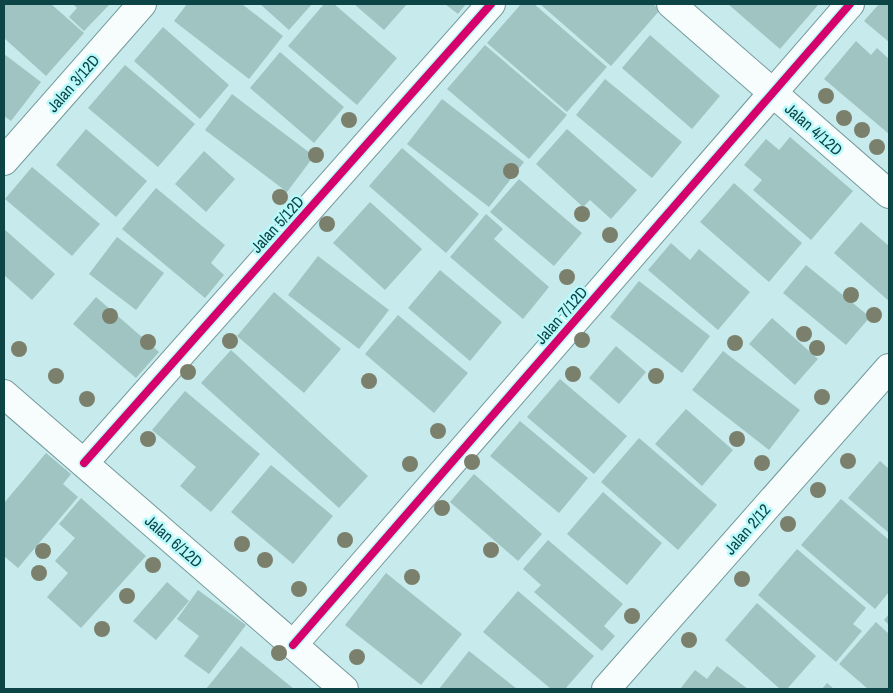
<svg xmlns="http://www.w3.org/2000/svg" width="893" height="693" font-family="'Archivo Narrow',sans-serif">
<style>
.building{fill:#9fc4c1}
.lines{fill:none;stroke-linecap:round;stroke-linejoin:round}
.minor-casing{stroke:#759a9b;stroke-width:30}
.minor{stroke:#f7fcfc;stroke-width:28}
.cycleway-casing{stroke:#b8f9fb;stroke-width:11}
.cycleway{stroke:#d6006c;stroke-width:8}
.tree{fill:#7b806d}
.labels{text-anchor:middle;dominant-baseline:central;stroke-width:5;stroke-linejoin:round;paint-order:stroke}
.street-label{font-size:16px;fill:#0d4446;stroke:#b8f9fb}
</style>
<rect width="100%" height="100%" fill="#c7ebec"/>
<!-- building -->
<g class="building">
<polygon points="4,4 51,4 84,33 46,76 4,38"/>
<polygon points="73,4 110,4 84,31 69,17 77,8"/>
<polygon points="187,4 242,4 283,36 249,79 174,21"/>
<polygon points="260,4 312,4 289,30"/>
<polygon points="324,4 334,4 397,58 357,105 288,46"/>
<polygon points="354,4 407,4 384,30"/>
<polygon points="445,4 466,4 458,14"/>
<polygon points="521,4 534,4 607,67 567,112 487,43"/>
<polygon points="540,4 653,4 660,10 611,66"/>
<polygon points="728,4 819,4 780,49"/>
<polygon points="879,4 889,4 889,42 864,21"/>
<polygon points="163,27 229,85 200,119 134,61"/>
<polygon points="650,35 720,96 692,129 622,68"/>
<polygon points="856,41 871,55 877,48 889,59 889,134 824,79"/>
<polygon points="485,45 567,115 529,159 447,89"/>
<polygon points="280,52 344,107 314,143 250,88"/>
<polygon points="4,54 41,82 11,121 4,116"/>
<polygon points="125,65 195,124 158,167 88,108"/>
<polygon points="605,79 682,142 652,178 576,115"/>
<polygon points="232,94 314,156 287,192 205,130"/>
<polygon points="442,99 524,162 489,207 407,144"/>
<polygon points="86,129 147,181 116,217 56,165"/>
<polygon points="567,129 637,190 611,219 590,200 583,207 536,164"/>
<polygon points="790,137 853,191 811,240 753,190 762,180 744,165 766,139 779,150"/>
<polygon points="402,148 479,214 446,253 369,186"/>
<polygon points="204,151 235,179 206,212 175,184"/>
<polygon points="32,167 100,224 72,256 5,199"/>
<polygon points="519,179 582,233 554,266 490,212"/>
<polygon points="734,183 802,243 769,282 700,222"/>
<polygon points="156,188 225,245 211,263 224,275 205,298 122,229"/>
<polygon points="370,202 422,249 385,290 333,243"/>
<polygon points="486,214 503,229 494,239 549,287 523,319 450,257"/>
<polygon points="861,222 889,246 889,301 834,253"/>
<polygon points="4,229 55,274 32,300 4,275"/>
<polygon points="117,237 164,273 136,310 89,274"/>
<polygon points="671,243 690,260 699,249 750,292 718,330 648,270"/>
<polygon points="318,256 389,310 359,349 288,295"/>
<polygon points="806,265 870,317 846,345 783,293"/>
<polygon points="440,270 502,322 470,361 408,308"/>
<polygon points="639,281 710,336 682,373 610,317"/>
<polygon points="274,292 341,349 304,393 237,336"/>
<polygon points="96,297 159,352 136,378 73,324"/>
<polygon points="398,315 468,373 434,413 365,354"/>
<polygon points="772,318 818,359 795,385 749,344"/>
<polygon points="616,346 646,372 619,404 589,378"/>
<polygon points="231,350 368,476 339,508 201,383"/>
<polygon points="723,351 800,410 769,450 692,390"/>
<polygon points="560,379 627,436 594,474 527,417"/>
<polygon points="185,391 260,454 211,512 180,486 196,467 152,430"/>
<polygon points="686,409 733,450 702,486 655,444"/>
<polygon points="520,421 588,478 559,513 490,456"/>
<polygon points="639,438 717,505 678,550 601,482"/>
<polygon points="46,453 71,474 63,484 78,497 18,568 4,556 4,503"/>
<polygon points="880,461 889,469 889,533 848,498"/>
<polygon points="271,465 333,516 293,564 231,512"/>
<polygon points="474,474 542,534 518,561 450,502"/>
<polygon points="603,492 662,543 627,585 567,534"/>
<polygon points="81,498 146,556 81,628 47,597 68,573 55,561 75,538 59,524"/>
<polygon points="841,499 889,540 889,592 875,609 801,545"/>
<polygon points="548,540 623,604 604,626 615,636 602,651 534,592 541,585 523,569"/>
<polygon points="797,549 866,608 853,624 862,631 836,662 758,595"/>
<polygon points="386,573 462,634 421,685 345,625"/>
<polygon points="167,582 189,601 156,640 133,621"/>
<polygon points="198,590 246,625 209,674 184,656 199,636 177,619"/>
<polygon points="518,591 594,656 565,689 551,689 483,632"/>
<polygon points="757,603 816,656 787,689 780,689 725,640"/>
<polygon points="889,614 889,625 884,620"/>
<polygon points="876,622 889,634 889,689 868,689 839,664"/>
<polygon points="241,646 294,689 206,689"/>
<polygon points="469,651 517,689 439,689"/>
<polygon points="717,666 748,689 680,689 695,670 707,679"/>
<polygon points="827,683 834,689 822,689"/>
</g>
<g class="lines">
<defs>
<g id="minor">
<polyline points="671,4 889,194"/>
<polyline points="4,161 142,4"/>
<polyline points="4,394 344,689"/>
<polyline points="84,463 491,4"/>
<polyline points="293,645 850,4"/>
<polyline points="606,689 889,368"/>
</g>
</defs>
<!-- minor casing -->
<use href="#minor" class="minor-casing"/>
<!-- minor -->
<use href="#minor" class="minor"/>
<defs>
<g id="cycleway">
<polyline points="84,463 491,4"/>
<polyline points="293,645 850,4"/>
</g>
</defs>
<!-- cycleway casing -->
<use href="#cycleway" class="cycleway-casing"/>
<!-- cycleway -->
<use href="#cycleway" class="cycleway"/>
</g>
<!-- trees -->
<g class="tree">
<circle cx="826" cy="96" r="8"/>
<circle cx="844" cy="118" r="8"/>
<circle cx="349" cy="120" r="8"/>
<circle cx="862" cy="130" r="8"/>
<circle cx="877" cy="147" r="8"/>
<circle cx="316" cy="155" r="8"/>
<circle cx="511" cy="171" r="8"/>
<circle cx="280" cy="197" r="8"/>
<circle cx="582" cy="214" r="8"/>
<circle cx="327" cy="224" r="8"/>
<circle cx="610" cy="235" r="8"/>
<circle cx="567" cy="277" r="8"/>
<circle cx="851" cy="295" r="8"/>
<circle cx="874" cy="315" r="8"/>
<circle cx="110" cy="316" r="8"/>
<circle cx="804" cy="334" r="8"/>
<circle cx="582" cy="340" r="8"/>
<circle cx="230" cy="341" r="8"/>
<circle cx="148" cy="342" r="8"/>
<circle cx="735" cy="343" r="8"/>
<circle cx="817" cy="348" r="8"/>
<circle cx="19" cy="349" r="8"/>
<circle cx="188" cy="372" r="8"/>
<circle cx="573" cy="374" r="8"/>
<circle cx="56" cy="376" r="8"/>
<circle cx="656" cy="376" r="8"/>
<circle cx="369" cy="381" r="8"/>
<circle cx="822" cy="397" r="8"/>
<circle cx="87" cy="399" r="8"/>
<circle cx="438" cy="431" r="8"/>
<circle cx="148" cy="439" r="8"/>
<circle cx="737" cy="439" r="8"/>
<circle cx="848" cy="461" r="8"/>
<circle cx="472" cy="462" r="8"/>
<circle cx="762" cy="463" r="8"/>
<circle cx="410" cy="464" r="8"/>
<circle cx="818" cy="490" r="8"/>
<circle cx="442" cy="508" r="8"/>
<circle cx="788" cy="524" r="8"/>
<circle cx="345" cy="540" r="8"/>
<circle cx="242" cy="544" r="8"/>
<circle cx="491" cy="550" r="8"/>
<circle cx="43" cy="551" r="8"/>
<circle cx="265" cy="560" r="8"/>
<circle cx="153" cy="565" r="8"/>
<circle cx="39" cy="573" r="8"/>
<circle cx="412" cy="577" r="8"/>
<circle cx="742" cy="579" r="8"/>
<circle cx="299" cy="589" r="8"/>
<circle cx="127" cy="596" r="8"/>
<circle cx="632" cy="616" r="8"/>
<circle cx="102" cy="629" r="8"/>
<circle cx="689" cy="640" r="8"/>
<circle cx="279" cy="653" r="8"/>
<circle cx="357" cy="657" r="8"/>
</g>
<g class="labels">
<!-- street labels -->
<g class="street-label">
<text transform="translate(73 83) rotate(-49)">Jalan 3/12D</text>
<text transform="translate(814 129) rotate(41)">Jalan 4/12D</text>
<text transform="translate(277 224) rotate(-48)">Jalan 5/12D</text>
<text transform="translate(561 315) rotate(-49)">Jalan 7/12D</text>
<text transform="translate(747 529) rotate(-49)">Jalan 2/12</text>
<text transform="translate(174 541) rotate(41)">Jalan 6/12D</text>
</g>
</g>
<!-- border -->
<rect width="893" height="693" fill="none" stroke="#0d4446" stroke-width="10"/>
</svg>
